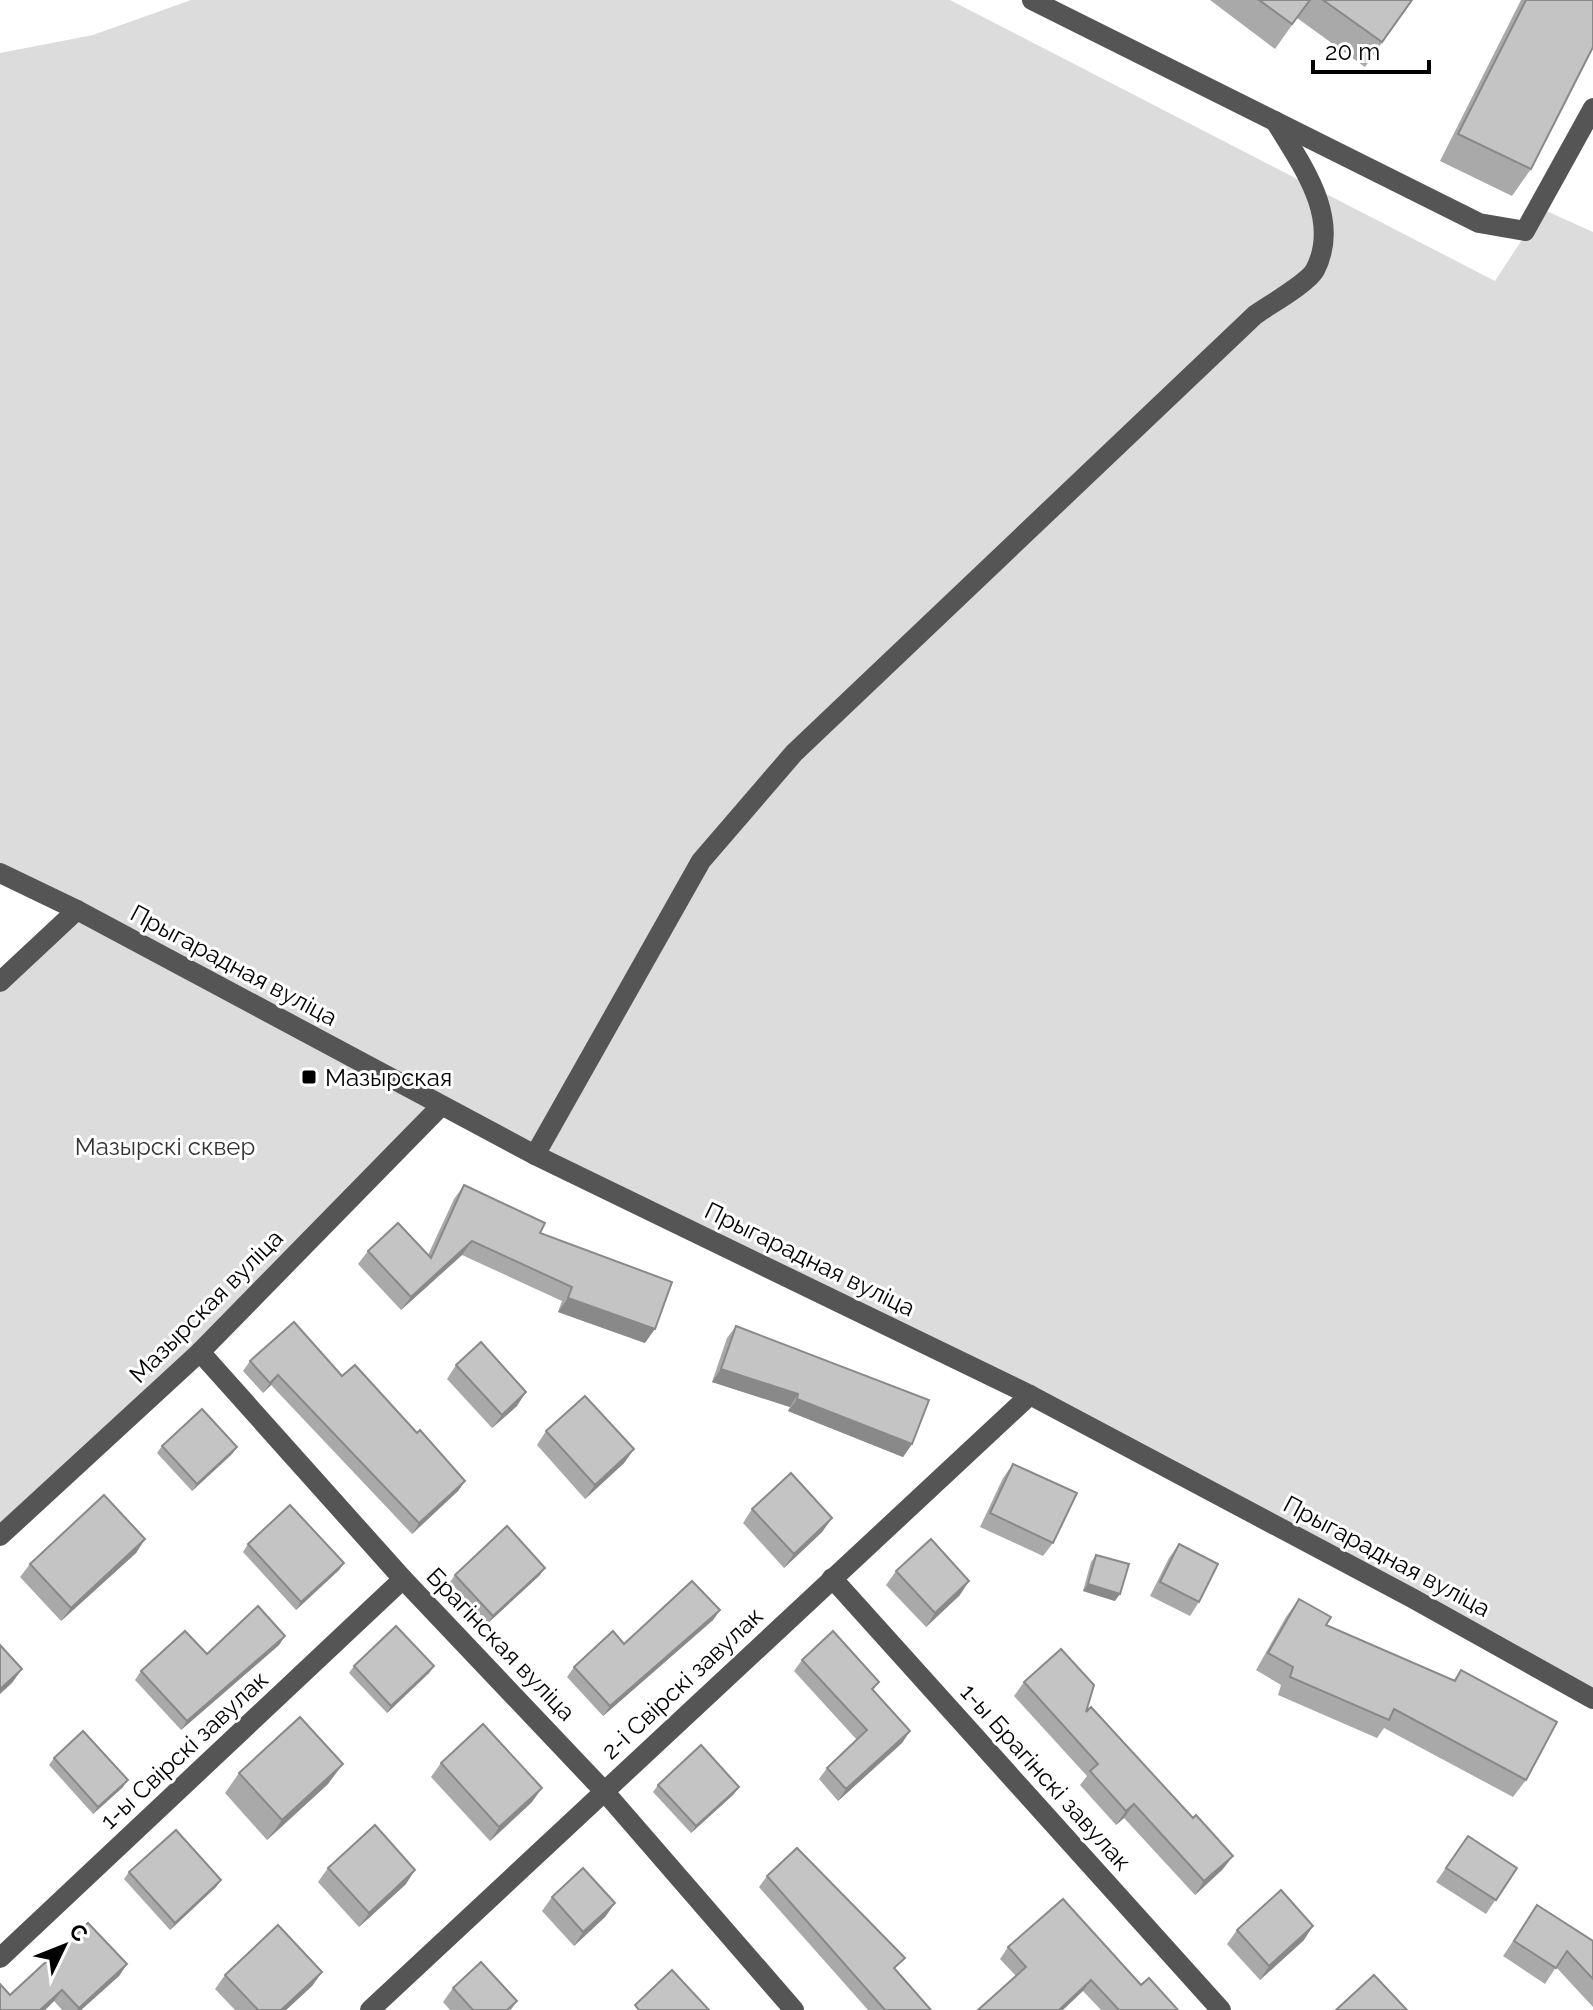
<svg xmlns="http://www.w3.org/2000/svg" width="1593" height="2010" font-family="Raleway,sans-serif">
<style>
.green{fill:#dcdcdc}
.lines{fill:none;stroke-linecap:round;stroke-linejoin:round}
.minor{stroke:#555;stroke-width:20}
.wall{fill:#a9a9a9}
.shaded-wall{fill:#898989}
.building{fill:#c4c4c4;stroke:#898989;stroke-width:2}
.poi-dot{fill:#000;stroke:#fff;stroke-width:3}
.labels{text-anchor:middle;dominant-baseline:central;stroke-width:6;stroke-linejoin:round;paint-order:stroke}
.street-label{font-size:24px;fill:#000;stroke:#fff}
.poi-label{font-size:24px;fill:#000;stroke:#fff;text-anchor:start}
.park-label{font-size:24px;fill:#333;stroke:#fff}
</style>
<rect width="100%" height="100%" fill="#fff"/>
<!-- green -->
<g class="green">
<polygon points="191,0 950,0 1495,281 1542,209 1593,232 1593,1694 443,1102 0,868 0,53 93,35"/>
<polygon points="77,910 441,1106 0,1536 0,982"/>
</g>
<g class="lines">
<!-- minor -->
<g class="minor">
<polyline points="1032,0 1479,223 1525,231 1593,108"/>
<polyline points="0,873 77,910 535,1155 1030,1395 1412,1598 1593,1699"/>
<polyline points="0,982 77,910"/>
<path d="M535 1155 701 861 794 753 1255 315C1269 305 1308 283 1315 270 1342 218 1301 164 1275 121"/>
<polyline points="200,1352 403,1579 604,1791 794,2010"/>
<polyline points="0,1536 200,1352 441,1106"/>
<polyline points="832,1578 1221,2010"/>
<polyline points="0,1958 403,1579"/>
<polyline points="370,2010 1030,1395"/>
</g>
</g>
<!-- wall -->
<g class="wall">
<polygon points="1210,0 1412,0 1365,67 1297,18 1275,49"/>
<polygon points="1521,0 1593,0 1531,169 1512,196 1440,161"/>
<polygon points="464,1185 540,1233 645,1343 558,1312 562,1301 462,1255 401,1310 358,1264 368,1251 428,1255 454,1199"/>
<polygon points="736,1326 912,1444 903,1457 788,1411 790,1407 712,1382 727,1338"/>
<polygon points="250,1361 342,1376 465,1481 458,1491 412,1534 271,1385 263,1393 243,1371"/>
<polygon points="456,1365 517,1406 492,1428 447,1379"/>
<polygon points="546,1431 634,1449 624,1463 585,1499 537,1445"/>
<polygon points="162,1446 237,1447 232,1454 192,1491 157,1453"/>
<polygon points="1013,1464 1053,1543 1043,1556 980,1527 1003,1478"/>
<polygon points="752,1509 832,1518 822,1532 784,1568 743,1523"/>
<polygon points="145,1539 136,1553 61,1621 20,1577 30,1564"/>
<polygon points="248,1544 344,1563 339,1570 296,1610 243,1552"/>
<polygon points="1179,1544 1199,1602 1190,1616 1150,1596 1169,1558"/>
<polygon points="1096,1555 1115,1601 1083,1591 1091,1562"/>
<polygon points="896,1571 960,1595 926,1627 886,1585"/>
<polygon points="455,1575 540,1575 488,1623 450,1582"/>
<polygon points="1299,1599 1326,1625 1453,1681 1461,1670 1526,1780 1513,1797 1384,1728 1377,1738 1278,1695 1281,1685 1256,1670 1286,1617"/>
<polygon points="720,1610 713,1620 603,1716 567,1677 574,1667 624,1644"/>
<polygon points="285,1636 279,1645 181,1730 135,1680 141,1671"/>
<polygon points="802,1660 879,1682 873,1690 910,1731 902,1743 838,1801 819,1779 827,1768 857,1740 794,1671"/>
<polygon points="354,1666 434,1666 429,1673 387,1713 349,1673"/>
<polygon points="1024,1682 1086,1712 1223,1869 1195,1895 1124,1818 1116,1825 1080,1785 1087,1776 1014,1696"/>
<polygon points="54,1758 123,1787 93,1814 49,1765"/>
<polygon points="441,1763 532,1802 490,1841 431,1777"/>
<polygon points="239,1773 328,1784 267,1840 225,1793"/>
<polygon points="658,1785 734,1794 691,1833 653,1792"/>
<polygon points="1468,1836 1517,1868 1486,1914 1436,1882"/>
<polygon points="328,1868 406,1884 359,1927 318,1882"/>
<polygon points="129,1872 216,1887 170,1930 124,1879"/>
<polygon points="767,1876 896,1970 931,2010 868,2010 759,1887"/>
<polygon points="552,1897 615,1903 605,1917 574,1946 542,1911"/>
<polygon points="1537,1905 1593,1941 1593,2007 1556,1967 1545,1984 1503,1956"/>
<polygon points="1237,1930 1304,1940 1260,1980 1227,1944"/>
<polygon points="1008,1947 1141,1985 1178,2010 1101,2010 1083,1991 1016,1976 1000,1959"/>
<polygon points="127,1964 119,1976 81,2010 62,2010 54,2001 45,2010 0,2010 10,1995"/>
<polygon points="322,1972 312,1986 286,2010 235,2010 215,1989 225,1975"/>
<polygon points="453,1988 517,2001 511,2010 450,2010 443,2002"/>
</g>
<!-- shaded-wall -->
<g class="shaded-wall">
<polygon points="472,1241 462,1255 401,1310 411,1297"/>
<polygon points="568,1298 655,1329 645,1343 558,1312"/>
<polygon points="721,1369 798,1394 790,1407 712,1382"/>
<polygon points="278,1375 271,1385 263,1393 270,1383"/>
<polygon points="526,1392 517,1406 492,1428 502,1415"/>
<polygon points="797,1399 912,1444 903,1457 788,1411"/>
<polygon points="237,1447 232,1454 192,1491 197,1484"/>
<polygon points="634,1449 624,1463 585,1499 595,1485"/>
<polygon points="465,1481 458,1491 412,1534 419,1523"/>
<polygon points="832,1518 822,1532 784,1568 794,1554"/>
<polygon points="145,1539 136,1553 61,1621 71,1608"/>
<polygon points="344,1563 339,1570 296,1610 301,1602"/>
<polygon points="545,1568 540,1575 488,1623 493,1616"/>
<polygon points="969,1581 960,1595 926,1627 935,1613"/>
<polygon points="1088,1584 1120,1594 1115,1601 1083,1591"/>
<polygon points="720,1610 713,1620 603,1716 610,1706"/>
<polygon points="285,1636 279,1645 181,1730 187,1721"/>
<polygon points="434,1666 429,1673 387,1713 391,1706"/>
<polygon points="22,1669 12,1683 0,1694 0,1689"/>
<polygon points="910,1731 902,1743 838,1801 846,1789"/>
<polygon points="343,1764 328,1784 267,1840 282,1820"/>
<polygon points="128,1780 123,1787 93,1814 98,1807"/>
<polygon points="739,1787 734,1794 691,1833 696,1826"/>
<polygon points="542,1788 532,1802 490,1841 499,1827"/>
<polygon points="1134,1804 1124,1818 1116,1825 1126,1811"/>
<polygon points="1233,1856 1223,1869 1195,1895 1204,1881"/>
<polygon points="415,1870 406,1884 359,1927 369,1913"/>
<polygon points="221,1880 216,1887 170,1930 175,1923"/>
<polygon points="615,1903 605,1917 574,1946 583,1932"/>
<polygon points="1313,1926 1304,1940 1260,1980 1269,1966"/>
<polygon points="127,1964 119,1976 81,2010 77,2010"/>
<polygon points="322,1972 312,1986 286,2010 281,2010"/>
<polygon points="1091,1980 1083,1991 1063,2010 1059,2010"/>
<polygon points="62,1990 54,2001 45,2010 40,2010"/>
</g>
<!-- building -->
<g class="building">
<polygon points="1259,0 1310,0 1292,24"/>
<polygon points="1323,0 1412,0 1382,42"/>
<polygon points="1526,0 1593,0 1593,47 1531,169 1458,134"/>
<polygon points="464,1185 545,1223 540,1233 672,1282 655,1329 568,1298 572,1287 472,1241 411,1297 368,1251 398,1223 431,1258"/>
<polygon points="294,1322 342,1376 355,1365 417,1433 420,1430 465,1481 419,1523 278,1375 270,1383 250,1361"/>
<polygon points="736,1326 929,1400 912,1444 797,1399 798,1394 721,1369"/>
<polygon points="481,1342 526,1392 502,1415 456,1365"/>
<polygon points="585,1396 634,1449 595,1485 546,1431"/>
<polygon points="202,1409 237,1447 197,1484 162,1446"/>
<polygon points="1013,1464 1077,1493 1053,1543 990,1513"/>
<polygon points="791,1473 832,1518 794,1554 752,1509"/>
<polygon points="104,1495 145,1539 71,1608 30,1564"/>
<polygon points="290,1505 344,1563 301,1602 248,1544"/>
<polygon points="507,1526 545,1568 493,1616 455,1575"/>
<polygon points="931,1539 969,1581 935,1613 896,1571"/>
<polygon points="1179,1544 1218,1564 1199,1602 1160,1582"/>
<polygon points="1096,1555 1129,1564 1120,1594 1088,1584"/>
<polygon points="692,1581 720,1610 610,1706 574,1667 613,1631 624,1644"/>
<polygon points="1299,1599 1331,1617 1326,1625 1455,1681 1461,1670 1557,1722 1526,1780 1394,1709 1389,1720 1290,1677 1293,1667 1268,1653"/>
<polygon points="258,1606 285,1636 187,1721 141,1671 185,1631 207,1654"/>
<polygon points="396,1626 434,1666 391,1706 354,1666"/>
<polygon points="833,1631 879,1682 872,1689 910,1731 846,1789 827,1768 867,1730 802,1660"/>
<polygon points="0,1645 22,1669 0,1689"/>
<polygon points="1061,1649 1094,1685 1086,1712 1091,1707 1193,1818 1196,1815 1233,1856 1204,1881 1134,1804 1126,1811 1090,1771 1098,1764 1024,1682"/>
<polygon points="300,1717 343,1764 282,1820 239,1773"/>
<polygon points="483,1724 542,1788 499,1827 441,1763"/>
<polygon points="83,1731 128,1780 98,1807 54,1758"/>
<polygon points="701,1745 739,1787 696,1826 658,1785"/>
<polygon points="375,1825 415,1870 369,1913 328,1868"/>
<polygon points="176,1830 221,1880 175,1923 129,1872"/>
<polygon points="1468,1836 1517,1868 1496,1900 1446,1868"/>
<polygon points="797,1848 905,1958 894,1968 931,2010 885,2010 767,1876"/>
<polygon points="583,1868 615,1903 583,1932 552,1897"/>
<polygon points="1281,1890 1313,1926 1269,1966 1237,1930"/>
<polygon points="1063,1899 1141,1985 1149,1978 1178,2010 1119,2010 1091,1980 1059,2010 978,2010 1026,1967 1008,1947"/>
<polygon points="1537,1905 1593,1941 1593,1979 1567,1951 1556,1968 1514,1941"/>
<polygon points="88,1923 127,1964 79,2008 62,1990 40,2010 0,2010 0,1984 10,1995"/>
<polygon points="278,1925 322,1972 281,2010 258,2010 225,1975"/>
<polygon points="481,1962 517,2001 507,2010 473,2010 453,1988"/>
<polygon points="672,1970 709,2010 639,2010 635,2005"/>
<polygon points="1374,1975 1407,2010 1336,2010"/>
</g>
<!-- markers -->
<rect class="poi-dot" x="301" y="1069" width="16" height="16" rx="4"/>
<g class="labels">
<!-- street labels -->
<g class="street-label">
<text transform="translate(234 965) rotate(28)">Прыгарадная вуліца</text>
<text transform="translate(810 1259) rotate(26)">Прыгарадная вуліца</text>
<text transform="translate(206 1306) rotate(-45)">Мазырская вуліца</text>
<text transform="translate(1387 1556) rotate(28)">Прыгарадная вуліца</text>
<text transform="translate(501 1644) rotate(46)">Брагінская вуліца</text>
<text transform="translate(682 1683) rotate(-43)">2-і Свірскі завулак</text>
<text transform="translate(184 1750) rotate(-43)">1-ы Свірскі завулак</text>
<text transform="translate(1046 1777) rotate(48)">1-ы Брагінскі завулак</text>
</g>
<!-- poi labels -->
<g class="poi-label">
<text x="325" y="1077">Мазырская</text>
</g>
<!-- park labels -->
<g class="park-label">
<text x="165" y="1146">Мазырскі сквер</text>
</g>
</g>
<!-- north arrow -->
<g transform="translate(64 1946) rotate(47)" stroke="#ffffff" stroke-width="6" paint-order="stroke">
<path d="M0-6L14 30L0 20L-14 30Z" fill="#000000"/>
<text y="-12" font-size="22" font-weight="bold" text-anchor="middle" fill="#000000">С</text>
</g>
<!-- scale -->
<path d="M1313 60v12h116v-12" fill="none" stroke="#000000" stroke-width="4"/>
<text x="1325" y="60" font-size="24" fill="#000000" stroke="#ffffff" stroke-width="6" paint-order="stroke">20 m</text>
</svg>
